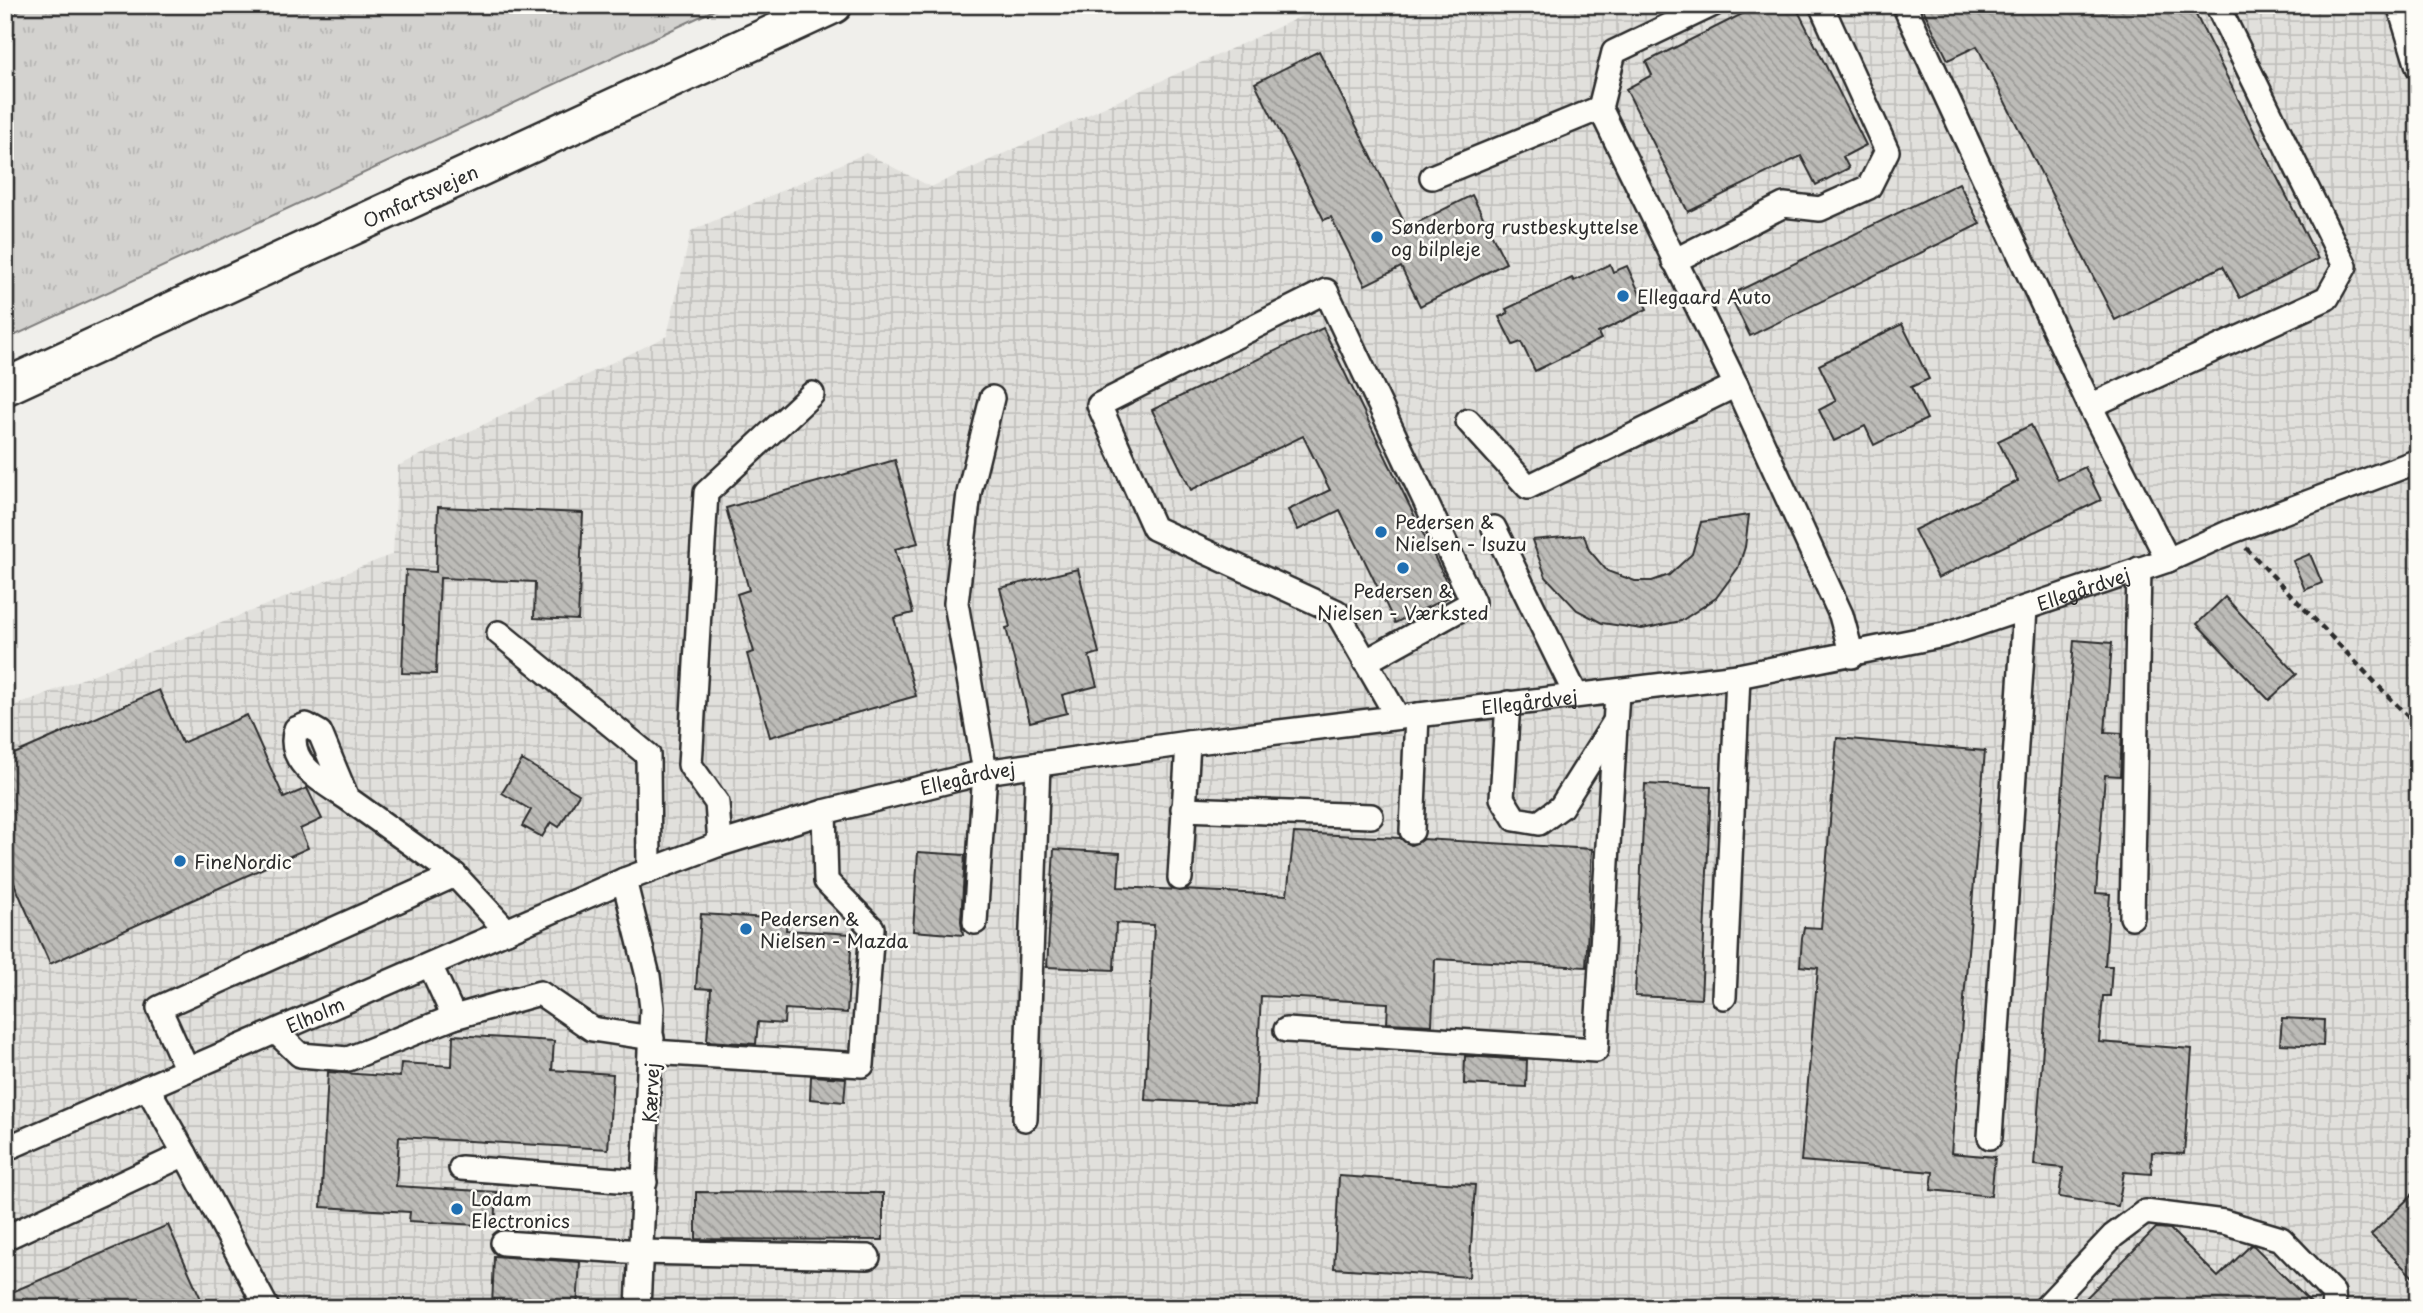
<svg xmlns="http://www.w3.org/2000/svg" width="2423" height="1313" font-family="'Playpen Sans',sans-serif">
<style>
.industrial{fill:url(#industrial-grid)}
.grass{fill:url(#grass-tufts);stroke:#7f7e7d;stroke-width:2}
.building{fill:url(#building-back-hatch);stroke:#2b2b2b;stroke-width:2}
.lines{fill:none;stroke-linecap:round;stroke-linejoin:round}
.minor-casing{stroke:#2b2b2b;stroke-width:28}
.highway-casing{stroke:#2b2b2b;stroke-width:40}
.path{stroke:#2b2b2b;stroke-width:4.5;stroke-dasharray:7 5;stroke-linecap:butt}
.minor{stroke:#fdfcf7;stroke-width:23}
.highway{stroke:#fdfcf7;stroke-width:35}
.poi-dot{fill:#1f6fb2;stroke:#fdfcf7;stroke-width:2.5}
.labels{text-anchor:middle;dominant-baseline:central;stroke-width:5;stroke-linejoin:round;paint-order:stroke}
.street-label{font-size:19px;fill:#2b2b2b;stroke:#fdfcf7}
.poi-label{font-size:19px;fill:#2b2b2b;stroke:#fdfcf7;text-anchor:start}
</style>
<defs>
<pattern id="industrial-grid" width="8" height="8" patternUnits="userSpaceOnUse" patternTransform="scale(1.75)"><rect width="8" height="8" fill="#e1e0dc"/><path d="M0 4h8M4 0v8" fill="none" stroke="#c1c0bd"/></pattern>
<pattern id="grass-tufts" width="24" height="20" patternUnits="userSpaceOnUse" patternTransform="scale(1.75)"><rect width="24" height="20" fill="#d3d2cf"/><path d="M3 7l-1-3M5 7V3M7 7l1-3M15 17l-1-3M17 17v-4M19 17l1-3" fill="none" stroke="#b5b4b2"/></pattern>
<pattern id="building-back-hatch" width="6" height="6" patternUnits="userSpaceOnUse" patternTransform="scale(1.75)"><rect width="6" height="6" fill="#bdbcb8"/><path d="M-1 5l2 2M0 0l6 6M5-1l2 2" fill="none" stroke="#9a9996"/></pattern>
</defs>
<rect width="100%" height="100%" fill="#f0efeb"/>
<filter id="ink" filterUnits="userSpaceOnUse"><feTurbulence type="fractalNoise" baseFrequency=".0143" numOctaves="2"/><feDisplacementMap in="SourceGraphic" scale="14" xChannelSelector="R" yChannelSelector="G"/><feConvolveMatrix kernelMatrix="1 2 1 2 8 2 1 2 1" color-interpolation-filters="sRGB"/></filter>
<g filter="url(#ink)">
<!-- industrial -->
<polygon class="industrial" points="1326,5 2418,5 2418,1308 5,1308 5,710 393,554 398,466 667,336 691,231 866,153 931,187"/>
<!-- grass -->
<polygon class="grass" points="31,5 725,5 5,340 5,17"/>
<!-- building -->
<g class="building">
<polygon points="1760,5 1795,5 1866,145 1843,157 1849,168 1816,185 1801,156 1688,212 1626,89 1652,75 1646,62"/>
<polygon points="1921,5 2191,5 2318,259 2240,298 2223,266 2115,320 1977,46 1948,60"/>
<polygon points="1319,51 1407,228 1472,195 1506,263 1420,306 1401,267 1365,285 1331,217 1324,220 1255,83"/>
<polygon points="1959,183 1980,224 1750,336 1730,295"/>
<polygon points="1610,264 1613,272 1627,266 1647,309 1598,333 1601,339 1535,371 1521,342 1513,345 1499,317 1508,313 1506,309 1572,278 1574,281"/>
<polygon points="1902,324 1929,379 1911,387 1927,419 1874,445 1865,426 1834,441 1819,410 1836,401 1819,365"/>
<polygon points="1323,328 1453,595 1395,623 1340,510 1298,530 1288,510 1330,490 1303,436 1191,490 1152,410"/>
<polygon points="2031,425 2058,480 2085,467 2101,500 1938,578 1914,530 2018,481 1998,441"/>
<polygon points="895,460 918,543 895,549 913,613 894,618 916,696 770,737 747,654 754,652 737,594 749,590 726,508"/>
<polygon points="438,507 583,513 578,620 534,618 535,582 440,578 436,674 402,673 406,570 436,572"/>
<polygon points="1749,515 1745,547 1738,568 1716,598 1681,621 1642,629 1602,623 1577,610 1546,577 1532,540 1584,535 1589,550 1607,571 1635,581 1652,581 1669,575 1692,554 1701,522"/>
<polygon points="2310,554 2322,583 2305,590 2293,561"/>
<polygon points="1078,569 1099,653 1089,656 1097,686 1062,695 1067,713 1030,722 1006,628 1010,627 1000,588"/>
<polygon points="2225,597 2297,674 2269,700 2197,624"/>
<polygon points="2074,640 2112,643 2105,732 2122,733 2120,776 2105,775 2096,893 2110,894 2105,966 2112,966 2110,996 2103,996 2099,1042 2192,1049 2184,1154 2152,1152 2151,1174 2124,1172 2118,1206 2059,1197 2063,1168 2034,1165"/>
<polygon points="159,690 182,743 247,715 284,798 307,788 322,819 300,829 308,848 50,964 5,863 5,758"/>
<polygon points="1837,738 1985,751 1951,1153 1995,1157 1991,1196 1931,1190 1933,1172 1801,1161 1818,968 1800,966 1802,938 1804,927 1821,928"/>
<polygon points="522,760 579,794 559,827 551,822 542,837 522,826 531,810 502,793"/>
<polygon points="1645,784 1711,787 1701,999 1635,996"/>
<polygon points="1294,833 1400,838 1411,845 1423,839 1592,849 1586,967 1435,959 1432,1025 1387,1023 1388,1003 1261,996 1255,1105 1145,1100 1154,925 1116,923 1114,970 1047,967 1054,849 1120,853 1118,887 1287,895"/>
<polygon points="918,852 965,855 961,921 963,935 913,931"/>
<polygon points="701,914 787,919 786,930 852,934 847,1013 785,1009 784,1024 758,1022 756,1044 707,1041 711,989 696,988"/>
<polygon points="2282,1018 2324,1020 2323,1046 2280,1044"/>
<polygon points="453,1035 554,1041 552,1070 613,1074 608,1149 399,1137 396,1186 497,1192 495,1226 409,1221 410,1212 321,1207 328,1072 400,1077 401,1063 452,1066"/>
<polygon points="1465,1056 1527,1060 1526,1087 1464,1084"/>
<polygon points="811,1076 846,1078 844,1102 810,1099"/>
<polygon points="1339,1176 1475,1185 1469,1277 1334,1268"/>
<polygon points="2418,1189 2418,1282 2371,1235"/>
<polygon points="696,1192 883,1193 883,1240 696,1239"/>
<polygon points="168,1225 205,1308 5,1308 5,1295"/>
<polygon points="2156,1228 2170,1229 2218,1277 2251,1245 2254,1246 2316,1308 2076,1308"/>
<polygon points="494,1256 580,1262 577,1308 492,1308"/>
</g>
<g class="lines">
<defs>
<g id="minor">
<polyline points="1712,5 1614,52 1600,108 1736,385 1841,615 1852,656"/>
<polyline points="1904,5 2090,406 2168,560"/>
<polyline points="2399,5 2418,67"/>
<polyline points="1432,177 1600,108"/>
<polyline points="1674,261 1784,205 1820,209 1869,187 1887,151 1821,5"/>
<polyline points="2090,406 2327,298 2345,266 2217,5"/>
<polyline points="1468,421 1528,487 1736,385"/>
<polyline points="1494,528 1576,695"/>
<polyline points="499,633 648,755 649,870"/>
<polyline points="1365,662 1473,602 1326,291 1099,405 1154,528 1337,612 1397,716"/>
<polyline points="1508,703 1502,798 1515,819 1539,823 1561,807 1614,723"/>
<path d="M347 798C323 782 285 763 296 729L306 725 320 733 347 798 455 875 507 931"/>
<polyline points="1183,809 1371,816"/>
<polyline points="1412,831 1417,715"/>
<polyline points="720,844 717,803 690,765 706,493 812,394"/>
<polyline points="1180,878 1188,743"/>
<polyline points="624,880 648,976 652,1008 638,1308"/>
<polyline points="2132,917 2139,569"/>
<polyline points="975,922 985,772 956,603 969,493 992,398"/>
<polyline points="1724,997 1738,676"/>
<polyline points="454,1017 540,993 592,1029 652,1038"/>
<polyline points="1286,1030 1596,1050 1617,692"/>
<polyline points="276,1032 300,1055 348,1059 454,1017 430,965"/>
<polyline points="652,1052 862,1065 872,928 826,881 824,812"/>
<polyline points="187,1070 159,1008 455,875"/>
<polyline points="1025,1119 1038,764"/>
<polyline points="1990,1137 2025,609"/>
<path id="s1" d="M5 1149 624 880 720 844 824 812 985 772 1188 743 1738 676 1944 635 2168 560 2230 532 2418 461"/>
<polyline points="185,1154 267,1308"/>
<polyline points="461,1168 645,1182"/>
<polyline points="5,1238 185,1154 147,1087"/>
<polyline points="503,1243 641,1252 868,1257"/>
<polyline points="2045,1308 2113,1236 2145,1212 2224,1222 2281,1239 2333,1293 2334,1308"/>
</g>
<g id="highway">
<path id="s2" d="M5 387 834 5"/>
</g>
</defs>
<!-- minor casing -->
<use href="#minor" class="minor-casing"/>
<!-- highway casing -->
<use href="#highway" class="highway-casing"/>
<!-- path -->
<polyline class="path" points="2246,548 2418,727"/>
<!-- minor -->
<use href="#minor" class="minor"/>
<!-- highway -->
<use href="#highway" class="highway"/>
</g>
</g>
<!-- markers -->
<g class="poi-dot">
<circle cx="1377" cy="237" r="7"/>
<circle cx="1623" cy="296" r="7"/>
<circle cx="1381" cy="532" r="7"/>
<circle cx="1403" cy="568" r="7"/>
<circle cx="180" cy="861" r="7"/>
<circle cx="746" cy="929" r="7"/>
<circle cx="457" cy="1209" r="7"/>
</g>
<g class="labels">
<!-- street labels -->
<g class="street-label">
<text stroke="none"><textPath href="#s2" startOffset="457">Omfartsvejen</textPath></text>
<text stroke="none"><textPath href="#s1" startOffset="2168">Ellegårdvej</textPath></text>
<text stroke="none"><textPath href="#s1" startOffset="1601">Ellegårdvej</textPath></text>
<text stroke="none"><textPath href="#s1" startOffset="1034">Ellegårdvej</textPath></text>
<text stroke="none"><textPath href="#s1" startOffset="338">Elholm</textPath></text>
<text transform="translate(650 1093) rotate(-87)">Kærvej</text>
</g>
<!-- poi labels -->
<g class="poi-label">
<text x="1391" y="226">Sønderborg rustbeskyttelse<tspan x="1391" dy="22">og bilpleje</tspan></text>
<text x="1637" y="296">Ellegaard Auto</text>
<text x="1395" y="521">Pedersen &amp;<tspan x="1395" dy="22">Nielsen - Isuzu</tspan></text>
<text x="1403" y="590" text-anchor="middle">Pedersen &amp;<tspan x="1403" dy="22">Nielsen - Værksted</tspan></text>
<text x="194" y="861">FineNordic</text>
<text x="760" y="918">Pedersen &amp;<tspan x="760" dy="22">Nielsen - Mazda</tspan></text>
<text x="471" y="1198">Lodam<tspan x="471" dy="22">Electronics</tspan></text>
</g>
</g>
<!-- margin -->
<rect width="2423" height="1313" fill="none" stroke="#fdfcf7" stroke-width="28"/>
<rect x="14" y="14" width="2395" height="1285" fill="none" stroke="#2b2b2b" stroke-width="2.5" filter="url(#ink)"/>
</svg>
